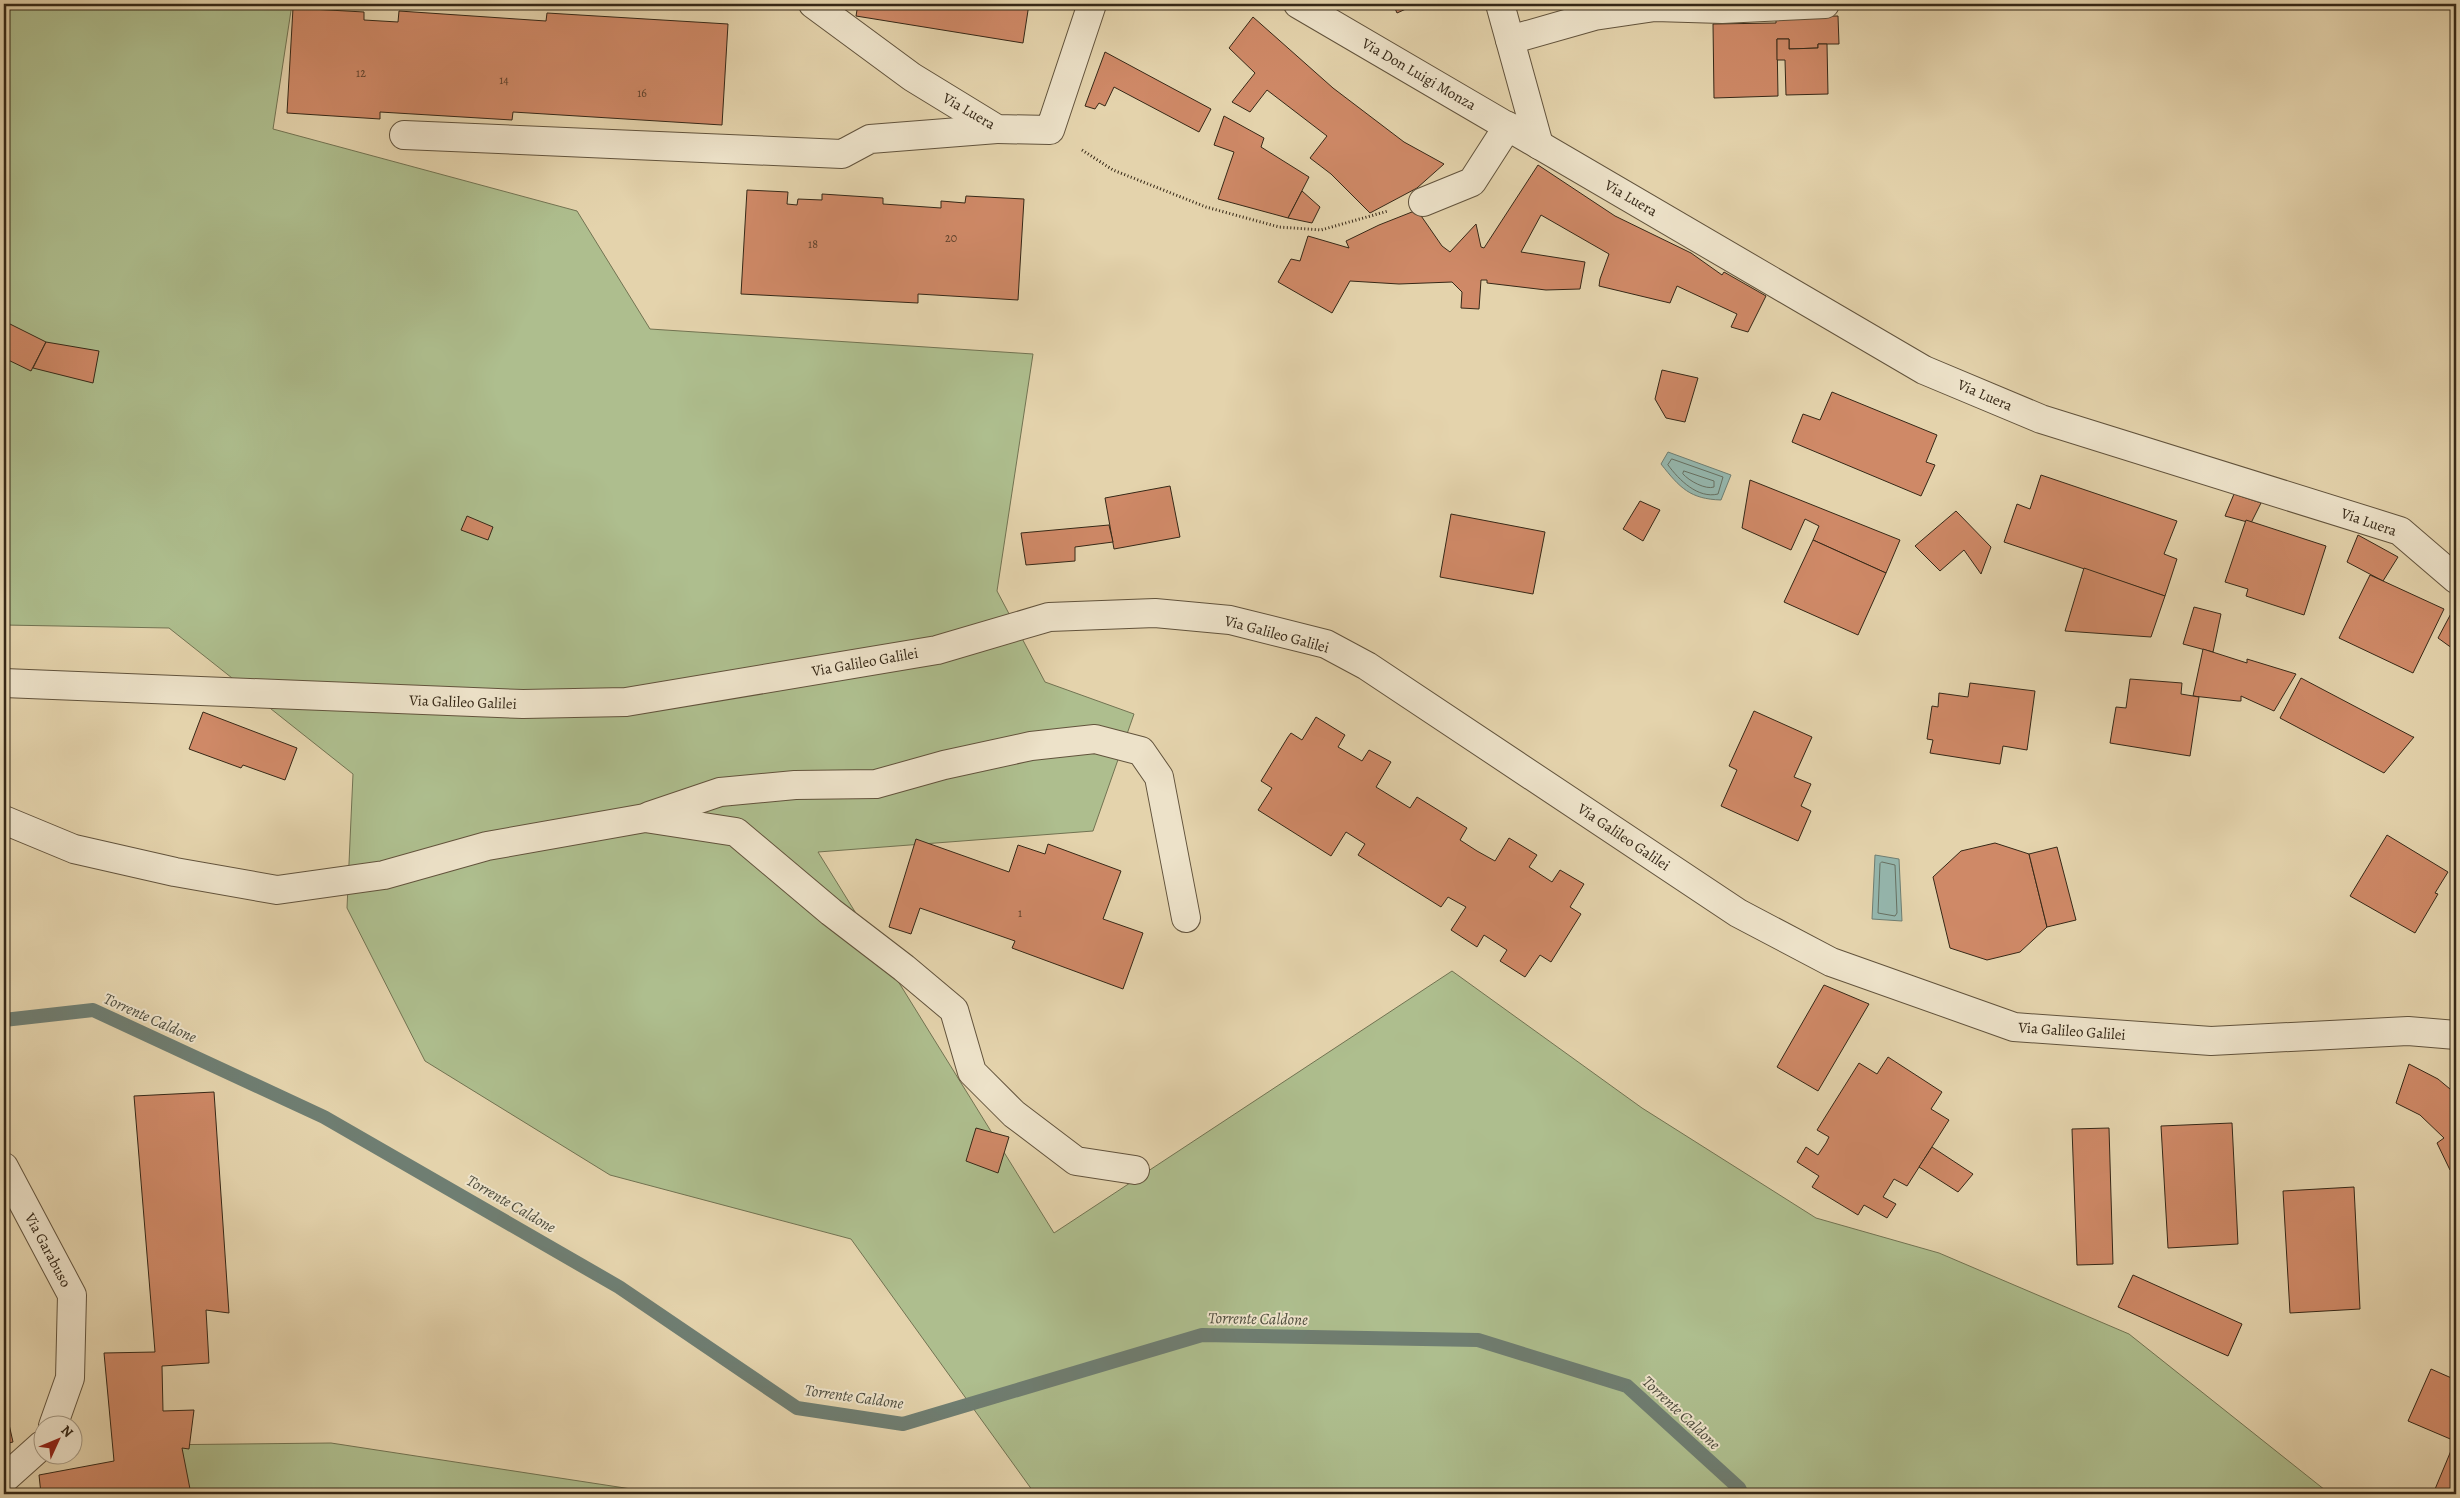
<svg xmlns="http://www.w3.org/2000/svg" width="2460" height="1498" font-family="Alegreya,serif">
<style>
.green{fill:#aebe8e;stroke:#727352}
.water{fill:#95b7ae;stroke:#6f7e72}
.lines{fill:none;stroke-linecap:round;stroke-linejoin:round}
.shore{stroke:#667062;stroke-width:1}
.stream{stroke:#6f7e72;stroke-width:14}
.building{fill:#cf8967;stroke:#362817}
.minor-casing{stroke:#62533c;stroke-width:30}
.path{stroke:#362817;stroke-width:3;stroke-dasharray:1 2.5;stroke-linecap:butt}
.minor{stroke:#ede2c9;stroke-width:28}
.labels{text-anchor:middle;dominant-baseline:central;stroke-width:4;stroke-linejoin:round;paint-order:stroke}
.number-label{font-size:12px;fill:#5c402b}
.street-label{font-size:15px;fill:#362817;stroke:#ede2c9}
.water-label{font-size:16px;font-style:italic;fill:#4e4c3d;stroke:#ede2c9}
</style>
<rect width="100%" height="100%" fill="#e4d3ac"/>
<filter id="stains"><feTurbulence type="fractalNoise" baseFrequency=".004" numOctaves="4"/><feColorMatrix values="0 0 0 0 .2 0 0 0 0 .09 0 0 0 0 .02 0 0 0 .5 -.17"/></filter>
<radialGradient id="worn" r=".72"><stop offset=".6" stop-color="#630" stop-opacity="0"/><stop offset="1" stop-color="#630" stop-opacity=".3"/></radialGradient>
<!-- green -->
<g class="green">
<polygon points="4,4 292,4 273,129 577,211 650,329 1033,354 997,591 1045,682 1134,714 1093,831 818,852 1054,1233 1452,971 1642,1108 1816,1218 1939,1253 2129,1334 2330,1494 1035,1494 851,1239 610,1175 425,1061 347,908 353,774 169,628 4,625"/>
<polygon points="331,1443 664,1494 76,1494 148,1445"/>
</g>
<!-- water -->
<g class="water">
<path d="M1668 452 1731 475 1721 500C1690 499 1680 488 1661 464Z"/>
<polygon points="1875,855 1899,859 1902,921 1872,919"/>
</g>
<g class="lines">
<!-- shore -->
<g class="shore">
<path d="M1672 459 1723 477 1718 494C1698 499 1679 480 1668 465Z"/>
<path d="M1684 471 1714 481V487C1706 490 1689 481 1683 474Z"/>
<polygon points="1882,862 1895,865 1897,913 1895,916 1878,913 1880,864"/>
</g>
<!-- stream -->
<polyline class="stream" points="4,1020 93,1010 324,1117 619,1287 797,1408 903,1424 1202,1335 1478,1340 1627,1386 1739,1488 1742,1494"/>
</g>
<!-- building -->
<g class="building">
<polygon points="858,4 1029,4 1023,43 856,16"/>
<polygon points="1393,4 1417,4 1397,13"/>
<polygon points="293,8 364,12 364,20 398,22 399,11 546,21 547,13 728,24 722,125 513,112 512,120 380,112 380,119 287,113"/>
<polygon points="1838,16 1839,44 1818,44 1818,48 1789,49 1789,39 1777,39 1778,96 1714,98 1713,24 1776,23 1776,17"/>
<polygon points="1253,17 1333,88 1404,142 1444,164 1417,188 1370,213 1331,174 1310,158 1327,136 1267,90 1250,112 1232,102 1255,73 1229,48"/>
<polygon points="1777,39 1789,39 1789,49 1818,48 1818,44 1827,44 1828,94 1786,95 1785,60 1777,60"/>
<polygon points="1105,52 1211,109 1199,132 1114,87 1105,106 1099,103 1095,109 1085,106"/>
<polygon points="1224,116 1264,138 1261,147 1309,177 1288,218 1218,199 1234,152 1214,145"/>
<polygon points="1538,165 1615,216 1691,253 1722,275 1724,272 1766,296 1748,332 1731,327 1737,314 1677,286 1670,303 1599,286 1600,279 1609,254 1541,215 1521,252 1585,262 1580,289 1546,290 1487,283 1487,280 1481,280 1479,309 1461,308 1462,292 1452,282 1399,284 1350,281 1332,313 1278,282 1291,259 1300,261 1308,236 1349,248 1346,241 1379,225 1417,210 1442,246 1450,252 1476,224 1481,247 1484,248"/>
<polygon points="747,190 788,192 787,204 797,205 798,199 822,200 822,194 883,198 883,204 941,208 941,201 965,203 966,196 1024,199 1018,300 918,294 918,303 741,294"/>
<polygon points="1302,191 1320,207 1312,223 1288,218"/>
<polygon points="4,321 46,342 31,371 4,358"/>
<polygon points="46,342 99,351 93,383 33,368"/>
<polygon points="1662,370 1698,378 1685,422 1666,418 1655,399"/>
<polygon points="1832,392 1937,435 1926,462 1935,465 1921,496 1792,442 1803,414 1820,420"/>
<polygon points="2041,475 2177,521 2164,554 2177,559 2165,596 2004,542 2017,504 2030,509"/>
<polygon points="1750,480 1900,540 1886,573 1813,540 1819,526 1805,519 1791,550 1742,528"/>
<polygon points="1170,486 1180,537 1114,549 1105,498"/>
<polygon points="2234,494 2261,503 2251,523 2225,516"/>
<polygon points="1640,501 1660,510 1643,541 1623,529"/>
<polygon points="1956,511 1991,547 1981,574 1964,550 1940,571 1915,546"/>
<polygon points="1451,514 1545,532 1533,594 1440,577"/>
<polygon points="467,516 493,527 488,540 461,530"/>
<polygon points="2246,520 2326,546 2304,615 2246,596 2248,589 2225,582"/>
<polygon points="1109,525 1113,542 1075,547 1075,561 1026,565 1021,533"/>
<polygon points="2358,535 2398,557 2383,581 2347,562"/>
<polygon points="1813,540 1886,573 1858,635 1784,602"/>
<polygon points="2084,568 2165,596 2151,637 2065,631"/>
<polygon points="2370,575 2444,609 2413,673 2339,638"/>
<polygon points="2455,606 2456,607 2456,651 2438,638"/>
<polygon points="2194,607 2221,614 2213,652 2183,644"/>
<polygon points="2203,649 2247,663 2247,659 2296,674 2274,711 2241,696 2241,701 2238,701 2193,696"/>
<polygon points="2301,678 2413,737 2414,737 2384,773 2280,718"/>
<polygon points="2130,679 2182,683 2181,694 2199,697 2190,756 2110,743 2116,707 2126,708"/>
<polygon points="1970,683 2035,691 2027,750 2003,746 2000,764 1930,753 1933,740 1927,739 1932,706 1938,707 1939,693 1968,697"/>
<polygon points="1754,711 1812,737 1794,777 1811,784 1801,806 1811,811 1798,841 1721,806 1737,770 1729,766"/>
<polygon points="203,712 297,748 285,780 243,765 241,768 189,749"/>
<polygon points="1316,717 1345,735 1338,747 1362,761 1369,750 1391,762 1376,787 1410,808 1417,797 1467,828 1460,840 1477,851 1495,861 1509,838 1537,855 1529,867 1552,882 1560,870 1584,884 1570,907 1581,914 1551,962 1540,955 1525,977 1500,961 1507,950 1484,935 1477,947 1451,930 1466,907 1448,897 1441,907 1358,855 1365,844 1346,832 1331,856 1258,810 1272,788 1261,781 1288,737 1291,733 1302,740"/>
<polygon points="2387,835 2448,872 2435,893 2438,894 2415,933 2350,896"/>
<polygon points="916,839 1009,872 1018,845 1045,854 1048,844 1121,871 1103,919 1143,933 1123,989 1012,948 1015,941 920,908 911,934 889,927"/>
<polygon points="1995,843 2029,854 2047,927 2020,952 1987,960 1950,948 1933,877 1961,851"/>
<polygon points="2057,847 2076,920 2047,927 2029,854"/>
<polygon points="1824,985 1869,1004 1818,1091 1777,1067"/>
<polygon points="1888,1057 1942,1092 1931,1109 1949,1120 1907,1186 1894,1179 1883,1197 1896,1204 1887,1218 1864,1205 1858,1215 1812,1187 1819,1176 1797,1162 1806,1147 1818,1155 1826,1143 1829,1137 1817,1130 1859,1063 1877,1074"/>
<polygon points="2409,1064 2438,1079 2456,1094 2456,1170 2450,1170 2437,1143 2444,1138 2420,1115 2396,1103"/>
<polygon points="214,1092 229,1313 206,1310 209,1363 162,1366 163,1411 194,1410 189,1449 182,1448 190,1489 154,1494 41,1494 39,1475 114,1461 104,1353 155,1352 134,1096"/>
<polygon points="2232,1123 2238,1244 2168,1248 2161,1126"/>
<polygon points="976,1128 1009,1137 998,1173 966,1161"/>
<polygon points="2109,1128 2113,1264 2077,1265 2072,1129"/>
<polygon points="1932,1147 1973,1174 1958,1192 1919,1167"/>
<polygon points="2354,1187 2360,1309 2290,1313 2283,1191"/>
<polygon points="2133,1275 2242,1324 2228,1356 2118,1307"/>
<polygon points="2431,1369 2456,1380 2456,1494 2433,1494 2455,1441 2408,1421"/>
<polygon points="4,1402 13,1442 4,1444"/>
</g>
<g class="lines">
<defs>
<g id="minor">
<polyline points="813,4 912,77 997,129 1050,130 1092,4"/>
<polyline points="1298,4 1924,370 2041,419 2400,531 2456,579"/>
<polyline points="1500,4 1539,145"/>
<polyline points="1510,40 1594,16 1655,7 1722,9 1825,4"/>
<polyline points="404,135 842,154 870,139 997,129"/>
<polyline points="1423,202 1472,182 1508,126"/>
<polyline points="4,683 523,704 626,702 937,650 1049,617 1155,613 1230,620 1326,644 1367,666 1738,913 1831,962 2014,1027 2211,1041 2408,1031 2456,1035"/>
<polyline points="649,816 720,792 795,785 876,784 944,765 1031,746 1095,739 1141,751 1159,777 1186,918"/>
<polyline points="4,820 74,849 175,872 277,890 384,875 487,846 645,818 736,832 831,912 904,968 954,1010 972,1072 1014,1114 1076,1161 1135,1170"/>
<polyline points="4,1167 72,1295 70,1378 53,1426"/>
<polyline points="4,1479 42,1445"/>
</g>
</defs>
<!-- minor casing -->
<use href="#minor" class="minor-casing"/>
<!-- path -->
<polyline class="path" points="1082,150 1113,170 1206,207 1279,227 1321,230 1388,211"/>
<!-- minor -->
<use href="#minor" class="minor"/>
</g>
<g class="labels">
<!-- number labels -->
<g class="number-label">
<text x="361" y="73">12</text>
<text x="504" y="80">14</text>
<text x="642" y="93">16</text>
<text x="951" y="238">20</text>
<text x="813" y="244">18</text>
<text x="1020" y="913">1</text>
</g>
<!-- street labels -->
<g class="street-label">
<text transform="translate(1419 74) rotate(30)">Via Don Luigi Monza</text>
<text transform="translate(969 111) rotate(30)">Via Luera</text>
<text transform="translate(1631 198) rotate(30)">Via Luera</text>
<text transform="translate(1985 395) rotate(23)">Via Luera</text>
<text transform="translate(2369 522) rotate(19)">Via Luera</text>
<text transform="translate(1277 634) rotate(15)">Via Galileo Galilei</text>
<text transform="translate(865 662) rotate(-10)">Via Galileo Galilei</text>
<text transform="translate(463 702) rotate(2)">Via Galileo Galilei</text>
<text transform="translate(1624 837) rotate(34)">Via Galileo Galilei</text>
<text transform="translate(2072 1031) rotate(4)">Via Galileo Galilei</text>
<text transform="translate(48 1250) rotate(62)">Via Garabuso</text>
</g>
<!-- water labels -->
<g class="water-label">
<text transform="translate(150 1018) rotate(24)">Torrente Caldone</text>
<text transform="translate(511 1204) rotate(30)">Torrente Caldone</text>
<text transform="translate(1258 1319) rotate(1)">Torrente Caldone</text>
<text transform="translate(854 1397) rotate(8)">Torrente Caldone</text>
<text transform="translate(1681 1413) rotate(43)">Torrente Caldone</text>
</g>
</g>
<!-- margin -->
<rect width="2460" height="1498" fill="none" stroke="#e4d3ac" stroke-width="20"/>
<rect x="5" y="5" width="2450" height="1488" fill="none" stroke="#362817" stroke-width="2.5"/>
<rect x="10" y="10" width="2440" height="1478" fill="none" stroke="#362817"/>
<!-- north arrow -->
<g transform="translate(58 1440) rotate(46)"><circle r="24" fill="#ede2c9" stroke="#a49882"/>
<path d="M0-4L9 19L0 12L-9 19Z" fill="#8f2418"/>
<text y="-8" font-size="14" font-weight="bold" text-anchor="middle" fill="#362817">N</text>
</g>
<rect width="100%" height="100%" filter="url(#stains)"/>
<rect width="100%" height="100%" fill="url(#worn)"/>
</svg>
